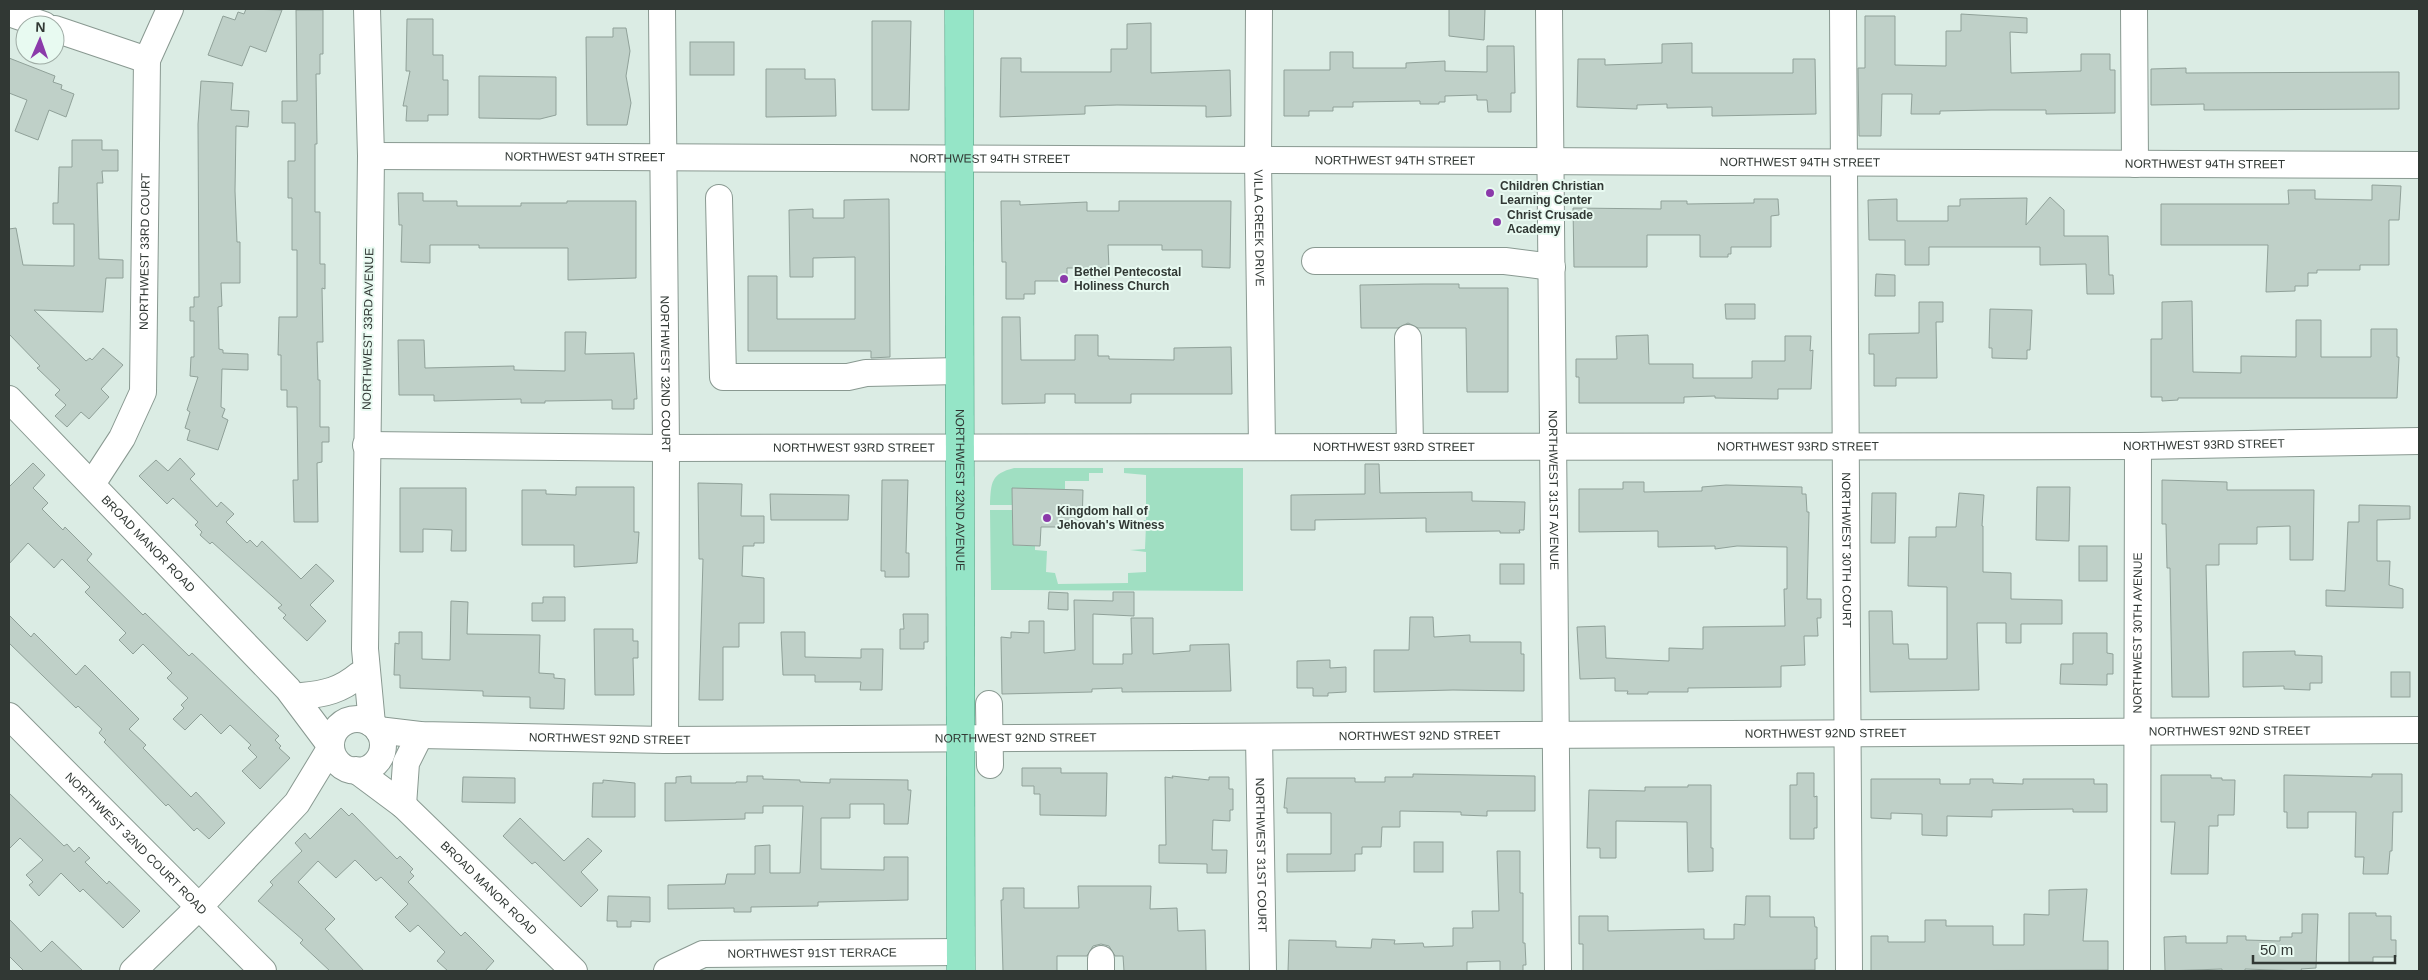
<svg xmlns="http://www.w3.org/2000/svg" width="2428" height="980" font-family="Arial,sans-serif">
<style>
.green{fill:#a0dfc2}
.building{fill:#bfd0c8;stroke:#90a199}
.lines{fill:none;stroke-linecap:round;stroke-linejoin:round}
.minor-casing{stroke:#899991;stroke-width:28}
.major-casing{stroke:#449d7c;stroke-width:29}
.minor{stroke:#fff;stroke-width:26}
.major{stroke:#95e5c7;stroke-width:28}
.poi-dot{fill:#8b3aaa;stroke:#e8faf1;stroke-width:2}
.labels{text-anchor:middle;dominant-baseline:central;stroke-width:4;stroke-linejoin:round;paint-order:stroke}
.street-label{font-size:12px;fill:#313834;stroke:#e8faf1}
.poi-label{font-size:12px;font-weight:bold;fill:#313834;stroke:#e8faf1;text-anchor:start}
</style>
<rect width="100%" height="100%" fill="#dbece4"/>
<!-- green -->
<g class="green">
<path d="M1014 468H1103V473H1089V481H1065V490L1012 488V505H990C991 482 991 474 1014 468Z"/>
<polygon points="1124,468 1243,468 1243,591 991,590 990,510 1012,510 1013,545 1035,546 1035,550 1047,551 1046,572 1055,573 1058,584 1128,583 1128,573 1146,572 1146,552 1130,550 1145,549 1146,525 1130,523 1132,521 1146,520 1146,475 1124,473"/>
</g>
<!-- building -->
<g class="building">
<polygon points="246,9 282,10 266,52 250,46 242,66 208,55 223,16 235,20 238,12 244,14"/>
<polygon points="1449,9 1485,9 1484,40 1449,36"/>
<polygon points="296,10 323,10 323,54 320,54 320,74 316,74 317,144 315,144 315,212 320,212 320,264 325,264 325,289 322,288 323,342 317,342 318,380 320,380 320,427 329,427 329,442 322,442 322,462 317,463 318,522 294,522 293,480 298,480 297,407 287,407 287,390 281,390 281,355 278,355 279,317 297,317 297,250 292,250 292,198 288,198 288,161 295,161 295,123 282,123 282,101 297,101"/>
<polygon points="1961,14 2027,18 2027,33 2010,32 2011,73 2081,71 2081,54 2110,54 2110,70 2115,70 2115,113 2046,114 2046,110 1991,110 1940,111 1940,114 1911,114 1912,94 1882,94 1881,136 1859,136 1858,68 1865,68 1865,16 1895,16 1895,65 1946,66 1946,31 1961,31"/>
<polygon points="407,19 433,19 433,55 443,55 443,80 448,80 448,115 428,115 428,121 406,121 407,106 403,106 410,71 406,71"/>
<polygon points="872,21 911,21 909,110 872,110"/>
<polygon points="1151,23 1151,73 1230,70 1231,116 1206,117 1206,106 1117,105 1085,106 1085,114 1000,117 1001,58 1021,58 1021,72 1111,72 1111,49 1127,49 1127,24"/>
<polygon points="613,28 626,28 630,51 626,76 631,103 627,125 587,125 586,37 613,37"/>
<rect x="690" y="42" width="44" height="33"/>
<polygon points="1692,43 1692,73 1793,73 1793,59 1815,59 1816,114 1712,116 1712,107 1667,108 1667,104 1637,105 1637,109 1577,107 1578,59 1605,59 1605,65 1662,63 1662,44"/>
<polygon points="1487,46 1514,46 1515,93 1511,93 1511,112 1488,112 1487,100 1477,100 1477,95 1445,96 1445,102 1439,102 1439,104 1420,104 1420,101 1353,102 1353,107 1333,107 1333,111 1309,111 1309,116 1284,116 1284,70 1330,70 1330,52 1353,52 1353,68 1406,68 1406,63 1445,61 1445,71 1487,72"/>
<polygon points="9,58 55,76 53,82 62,85 61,89 74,94 66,117 49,110 38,140 15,131 27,100 9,93"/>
<polygon points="2186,68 2186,73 2399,72 2399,109 2204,110 2204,104 2151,105 2151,69"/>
<polygon points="766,69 805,69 805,79 835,79 836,116 766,117"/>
<polygon points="479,76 556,77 556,115 540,119 479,118"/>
<polygon points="201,81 233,83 231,110 249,111 248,127 236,126 235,191 237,242 240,242 240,283 221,283 222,306 218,307 219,349 223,350 223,353 248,354 248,370 222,369 221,407 225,409 222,417 228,420 218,450 187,440 190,430 185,428 190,412 187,410 198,377 190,376 191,357 194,357 194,321 190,321 190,307 194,307 194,297 199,297 198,124"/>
<polygon points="72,140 102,140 102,150 118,150 118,171 102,171 103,183 97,183 99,259 123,260 123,278 106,278 103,312 34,310 86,361 90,358 92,360 103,348 123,365 101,389 109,397 89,419 81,412 67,427 55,416 66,405 55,395 60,390 37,368 40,366 9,334 9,229 16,228 23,265 74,266 74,224 53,224 53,203 58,203 59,167 72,167"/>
<polygon points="2372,185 2401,186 2399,220 2389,220 2389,265 2360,265 2360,270 2317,270 2317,273 2308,273 2308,286 2295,286 2295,291 2266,292 2268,245 2161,245 2161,204 2289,204 2288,190 2315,190 2315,199 2372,200"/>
<polygon points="398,193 423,193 423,201 457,201 457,206 521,206 521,203 567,203 567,201 636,201 636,278 568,280 568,248 479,248 479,245 430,245 430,263 401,262 402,225 399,225"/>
<polygon points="2050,197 2064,210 2064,236 2108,236 2109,275 2113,275 2114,294 2087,294 2086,264 2040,265 2040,247 1929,247 1929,265 1905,265 1905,240 1869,240 1868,200 1897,199 1897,221 1948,221 1948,206 1960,206 1960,199 2027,198 2026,225"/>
<polygon points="889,199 890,357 871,358 871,351 748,351 748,276 777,276 777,319 855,319 855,257 813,258 813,277 790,277 789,210 813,209 813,218 844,218 844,200"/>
<polygon points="1754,199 1778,199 1779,215 1771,216 1771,247 1731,247 1731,254 1728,254 1728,257 1700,257 1700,235 1647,235 1647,267 1574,267 1573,208 1661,209 1661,201 1687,201 1687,204 1754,203"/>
<polygon points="1001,201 1020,201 1020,205 1087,202 1087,211 1119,211 1119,201 1231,201 1230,268 1202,267 1202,250 1162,250 1162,245 1108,245 1109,268 1067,268 1067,281 1035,281 1035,294 1024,294 1024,299 1006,299 1006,262 1002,262"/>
<polygon points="1876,274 1895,275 1895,296 1875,296"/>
<polygon points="1423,284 1459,284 1459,288 1508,288 1508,392 1467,392 1466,328 1418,328 1408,323 1398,328 1361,328 1360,285"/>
<polygon points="2192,301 2193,372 2241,373 2241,356 2296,357 2296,320 2321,320 2321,357 2371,357 2371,329 2397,329 2397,357 2399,357 2397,398 2178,398 2178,400 2162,401 2162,397 2151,397 2151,339 2162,339 2162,302"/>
<polygon points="1919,302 1943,302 1943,322 1936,322 1937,378 1896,378 1896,386 1874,386 1874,354 1869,354 1869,334 1919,333"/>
<polygon points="1725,304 1755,304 1755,319 1726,319"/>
<polygon points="1990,309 2032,310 2030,350 2027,350 2027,359 1992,358 1992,348 1989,348"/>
<polygon points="1002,317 1020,317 1021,360 1075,360 1075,335 1098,335 1098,356 1109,356 1109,359 1174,360 1174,348 1231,347 1232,394 1131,394 1131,403 1075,403 1075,394 1045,394 1045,403 1002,404"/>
<polygon points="565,332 586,332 585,354 634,353 637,399 634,399 634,409 612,409 612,400 545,401 545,403 521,403 521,399 434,401 434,395 399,395 398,340 424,340 425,368 514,366 514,370 565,371"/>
<polygon points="1648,335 1649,364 1693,364 1693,378 1752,378 1752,361 1785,361 1785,336 1811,336 1810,351 1813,350 1811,389 1778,389 1778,399 1715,398 1715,396 1684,397 1684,403 1579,403 1579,377 1576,377 1576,359 1617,359 1616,336"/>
<polygon points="180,458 195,474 190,479 217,507 221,502 234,514 226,522 247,543 250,540 257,547 262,541 301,579 316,564 334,581 310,605 326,621 307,641 283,618 286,615 278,608 282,605 212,542 210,544 200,535 202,532 195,525 198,522 173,498 167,504 139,476 156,460 168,471"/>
<polygon points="33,463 45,475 33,488 48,503 42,509 63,530 65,527 92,554 87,560 143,615 145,613 189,656 192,653 279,736 275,740 281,746 279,748 290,758 260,789 242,771 257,757 248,748 251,745 230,725 221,734 201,714 185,730 173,719 184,708 181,705 188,698 167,678 172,673 143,644 133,654 119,640 126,633 85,592 90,587 62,559 54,568 28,543 9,564 9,487"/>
<polygon points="1365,464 1379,464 1380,493 1472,492 1472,501 1525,502 1524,530 1519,530 1520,533 1500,533 1500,531 1426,532 1426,518 1315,520 1315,530 1291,530 1291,495 1365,494"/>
<polygon points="882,480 908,480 906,553 909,553 909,577 885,577 885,571 881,571"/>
<polygon points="2162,480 2227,482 2227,490 2314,490 2313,560 2290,560 2290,526 2257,527 2257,544 2219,544 2219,565 2206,565 2209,697 2172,697 2170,568 2167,568 2166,524 2162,524"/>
<polygon points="1623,482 1644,482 1644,492 1702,491 1702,487 1726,485 1802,487 1802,494 1806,494 1807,512 1809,512 1807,599 1821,599 1821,618 1817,618 1818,636 1804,636 1805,665 1781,666 1781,687 1688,688 1688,692 1648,692 1648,694 1627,694 1628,691 1615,691 1615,678 1580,679 1577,627 1605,626 1606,658 1669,661 1669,648 1703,649 1703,627 1785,626 1784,589 1787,589 1787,547 1737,546 1715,549 1715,546 1658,547 1658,531 1579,532 1579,489 1623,489"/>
<polygon points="698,483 742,484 741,516 764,516 764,543 754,543 754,546 743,546 742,576 764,578 764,623 739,623 739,647 723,647 723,700 699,700 703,559 699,559"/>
<polygon points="576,487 634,487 634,532 639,532 637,563 574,567 574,545 522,545 522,490 546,490 546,494 576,495"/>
<polygon points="2037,487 2070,487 2069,541 2036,540"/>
<polygon points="400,488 466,488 466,551 451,551 452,530 423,529 423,552 400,552"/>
<polygon points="1012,488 1083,490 1082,527 1041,527 1040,546 1013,545"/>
<polygon points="1872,493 1896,493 1895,543 1871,543"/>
<polygon points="1959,493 1984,495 1982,526 1983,526 1983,572 2011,573 2011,599 2062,600 2062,624 2021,624 2021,643 2006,643 2006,623 1977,623 1979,690 1870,692 1869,611 1892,611 1893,644 1908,644 1909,659 1947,659 1947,587 1908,586 1909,537 1936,537 1936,527 1956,527"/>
<polygon points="770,494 849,495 848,520 771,520"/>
<polygon points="2359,505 2410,506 2410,519 2377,520 2377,561 2390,561 2389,585 2403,589 2403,608 2326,606 2326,590 2345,591 2348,522 2359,522"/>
<rect x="2079" y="546" width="28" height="35"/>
<rect x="1500" y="564" width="24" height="20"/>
<polygon points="1049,592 1068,593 1068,610 1048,609"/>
<polygon points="1113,592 1134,592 1134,616 1093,614 1093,664 1123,664 1123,654 1132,654 1131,618 1153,618 1153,654 1190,651 1190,645 1229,644 1231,691 1122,692 1122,688 1092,689 1092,692 1002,694 1001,637 1011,638 1011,632 1029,633 1029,621 1044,621 1044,653 1075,650 1074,600 1113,601"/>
<polygon points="543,597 565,597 565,621 532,621 532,603 543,603"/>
<polygon points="451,601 468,602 467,634 540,635 539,673 554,674 554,678 565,679 564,709 530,708 530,697 483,696 483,691 400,688 400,675 394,675 395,643 399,644 399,632 422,632 422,659 450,660"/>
<polygon points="903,614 928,614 928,642 924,642 924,649 900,649 900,629 904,629"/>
<polygon points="9,615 31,637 34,633 76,675 85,665 139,719 129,729 146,745 143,748 191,797 196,792 225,823 209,839 197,828 194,831 168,804 166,806 104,742 106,740 99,733 102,729 78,706 76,708 9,643"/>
<polygon points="1410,617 1433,617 1434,637 1470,635 1470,642 1521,642 1521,654 1524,654 1524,691 1453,690 1374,692 1374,650 1409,650"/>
<polygon points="594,629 633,629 633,641 638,641 638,658 633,658 634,695 595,695"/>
<polygon points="781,632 805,632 805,657 861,658 861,649 883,649 882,690 860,690 861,682 815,682 815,675 783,675"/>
<polygon points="2073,633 2107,633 2107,653 2113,654 2113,674 2107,674 2107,685 2060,684 2061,664 2073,664"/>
<polygon points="2295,651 2295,655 2322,656 2322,683 2310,683 2310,690 2284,689 2284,686 2243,687 2243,652"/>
<polygon points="1330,660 1330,668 1346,667 1346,692 1328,693 1328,696 1313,696 1313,688 1297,688 1297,661"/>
<rect x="2391" y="672" width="19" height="25"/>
<polygon points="1022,768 1061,768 1061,773 1107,773 1106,816 1040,815 1040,794 1034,794 1034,786 1022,786"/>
<polygon points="1797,773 1814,773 1814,797 1817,796 1817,828 1814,828 1814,839 1790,839 1790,785 1797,785"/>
<polygon points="1413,774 1535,776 1535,811 1487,811 1487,816 1461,815 1461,812 1400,811 1400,827 1382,827 1381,847 1362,847 1362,854 1355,854 1355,871 1287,872 1287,854 1331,854 1331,813 1287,813 1287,808 1284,808 1287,778 1355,778 1355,782 1385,782 1385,777 1413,777"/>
<polygon points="2372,774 2402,774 2402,812 2393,812 2392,851 2390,851 2388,874 2363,874 2364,857 2355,857 2356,812 2308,812 2308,828 2287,828 2287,812 2284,812 2284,775 2372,777"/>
<polygon points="2161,775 2211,775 2211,778 2222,778 2222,780 2235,780 2234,815 2218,815 2218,826 2209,826 2208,874 2171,874 2175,822 2161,822"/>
<polygon points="691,776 691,783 736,783 736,782 747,782 747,776 763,776 763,779 800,780 800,782 830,783 830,779 908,780 908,790 911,790 908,824 884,824 884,804 850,804 850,818 821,818 821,869 884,870 884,857 908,857 908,900 818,902 818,906 751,907 751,912 734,912 734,908 668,909 668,885 725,884 727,874 755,874 755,846 770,845 770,873 800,873 803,806 763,806 763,813 745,813 745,819 665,821 665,783 676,783 676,777"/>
<polygon points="1172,776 1209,780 1209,777 1229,777 1229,789 1233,789 1233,810 1230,810 1230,821 1213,820 1212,850 1227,850 1226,873 1207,873 1207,864 1159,863 1159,845 1166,845 1165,777 1173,778"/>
<polygon points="463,777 515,778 515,803 462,802"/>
<polygon points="1871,779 1940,779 1940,784 1970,784 1970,779 1993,779 1993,783 2023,784 2023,779 2094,779 2094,784 2107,784 2107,812 2073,812 2073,809 1992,810 1992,817 1947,816 1947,836 1922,835 1922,814 1891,813 1891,819 1871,818"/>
<polygon points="603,780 635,783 635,817 592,817 593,783 603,783"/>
<polygon points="1688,785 1711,785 1711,848 1713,848 1713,871 1688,872 1687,822 1616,821 1616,858 1600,858 1600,848 1587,848 1589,790 1645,791 1645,787 1688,787"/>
<polygon points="9,793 64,846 67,844 74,852 79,847 90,858 85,862 107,884 109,881 140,911 123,928 83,889 80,892 61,873 39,896 29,885 33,882 26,875 43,860 20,838 9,849"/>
<polygon points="341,808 349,816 352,813 397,859 400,856 413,869 410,872 414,876 408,882 461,936 465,932 494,961 485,971 448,971 437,961 445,952 418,925 410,932 395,917 408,904 381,877 376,881 355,860 336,878 318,861 298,882 335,919 325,929 364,971 330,971 300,943 303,940 258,901 273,885 270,882 302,851 295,843 305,833 310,839"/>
<polygon points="520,818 564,861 588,838 602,851 581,872 598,890 581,907 535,862 532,864 503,836"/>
<rect x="1414" y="842" width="29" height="30"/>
<polygon points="1497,851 1520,851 1520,893 1523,893 1523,943 1525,943 1526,965 1523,965 1523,971 1500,971 1500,961 1467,962 1467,971 1288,971 1289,940 1336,941 1336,947 1371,948 1372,939 1395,940 1394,944 1423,943 1424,947 1453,946 1453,928 1473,928 1472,911 1499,911"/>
<polygon points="1078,886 1151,886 1150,909 1177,908 1178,931 1205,930 1206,971 1124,971 1123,956 1115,956 1109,946 1101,944 1093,946 1087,956 1057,956 1057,971 1003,971 1001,900 1003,900 1003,888 1024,888 1024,908 1079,908"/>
<polygon points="2087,889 2083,941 2108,941 2108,970 1871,971 1871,936 1888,936 1888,942 1925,942 1925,920 1946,920 1946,926 1993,926 1993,945 2024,945 2024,914 2049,915 2049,890"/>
<polygon points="608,896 650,897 650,922 631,921 631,927 617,927 617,921 607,921"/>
<polygon points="1746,896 1770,896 1770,917 1814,917 1815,927 1817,927 1817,959 1815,959 1815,970 1583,971 1583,944 1579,944 1579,916 1608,916 1608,931 1704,929 1704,939 1734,939 1734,924 1745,925"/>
<polygon points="2349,913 2376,913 2376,916 2391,916 2391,940 2396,940 2396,957 2373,957 2373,962 2349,962"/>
<polygon points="2302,914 2318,914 2316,968 2301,969 2302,971 2245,969 2245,971 2222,971 2222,969 2165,971 2164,937 2186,936 2186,943 2227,943 2227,936 2246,936 2246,940 2280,941 2280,937 2292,937 2292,933 2302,933"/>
<polygon points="9,919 41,952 52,941 83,971 24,971 9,956"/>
</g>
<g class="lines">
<defs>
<g id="minor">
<polyline points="367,9 371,156 365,649 372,724"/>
<path id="s1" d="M662 9 666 448 665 740"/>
<path id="s2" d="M1259 9 1258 160 1262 447"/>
<path id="s3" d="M1549 9 1558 971"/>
<path id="s4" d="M1843 9 1849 971"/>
<polyline points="2134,9 2135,164"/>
<polyline points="9,13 44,25"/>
<polyline points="55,29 147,60"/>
<path id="s5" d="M371 156 2419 165"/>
<polyline points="719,198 723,377 848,377 866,373 960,371"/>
<polyline points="1315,261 1505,261 1552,267"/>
<polyline points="1408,338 1410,447"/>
<path id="s6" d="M9 399 288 689 330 745"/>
<path id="s7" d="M366 445 666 448 2138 446 2419 441"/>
<path id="s8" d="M92 484 122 438 143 392 147 60 170 9"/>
<path d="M302 696C325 694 341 690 359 675"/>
<polyline points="989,704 990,765"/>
<path id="s9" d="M9 716 263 971"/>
<circle cx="357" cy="745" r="26"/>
<path id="s10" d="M378 730 420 735 665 740 2419 730"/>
<path id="s11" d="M1259 737 1263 971"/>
<path id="s12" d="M356 770 403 805 574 971"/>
<polyline points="403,805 406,763 420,735"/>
<polyline points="133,971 199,907 297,803 331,747"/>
<path id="s13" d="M667 971 703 954 961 952"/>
<polyline points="1101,971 1101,959"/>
<path id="s14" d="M2137 971 2138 446"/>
</g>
<g id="major">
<path id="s15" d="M959 9 961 971"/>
</g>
</defs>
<!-- minor casing -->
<use href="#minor" class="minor-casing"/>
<!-- major casing -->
<use href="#major" class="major-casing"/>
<!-- minor -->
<use href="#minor" class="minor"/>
<!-- major -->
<use href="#major" class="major"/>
</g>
<!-- markers -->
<g class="poi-dot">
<circle cx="1490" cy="193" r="5"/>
<circle cx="1497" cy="222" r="5"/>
<circle cx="1064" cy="279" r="5"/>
<circle cx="1047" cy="518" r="5"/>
</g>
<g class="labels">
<!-- street labels -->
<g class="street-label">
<text stroke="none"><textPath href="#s5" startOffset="214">NORTHWEST 94TH STREET</textPath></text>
<text stroke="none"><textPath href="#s5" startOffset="619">NORTHWEST 94TH STREET</textPath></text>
<text stroke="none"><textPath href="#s5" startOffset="1024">NORTHWEST 94TH STREET</textPath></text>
<text stroke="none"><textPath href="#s5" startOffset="1429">NORTHWEST 94TH STREET</textPath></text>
<text stroke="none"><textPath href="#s5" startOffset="1834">NORTHWEST 94TH STREET</textPath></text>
<text stroke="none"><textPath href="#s2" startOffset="219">VILLA CREEK DRIVE</textPath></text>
<text stroke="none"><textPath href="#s8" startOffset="246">NORTHWEST 33RD COURT</textPath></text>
<text transform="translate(368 329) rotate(-89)">NORTHWEST 33RD AVENUE</text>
<text stroke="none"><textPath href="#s1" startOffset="365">NORTHWEST 32ND COURT</textPath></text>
<text stroke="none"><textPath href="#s7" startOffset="1838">NORTHWEST 93RD STREET</textPath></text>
<text stroke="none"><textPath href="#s7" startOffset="1028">NORTHWEST 93RD STREET</textPath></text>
<text stroke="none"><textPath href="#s7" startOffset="1432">NORTHWEST 93RD STREET</textPath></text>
<text stroke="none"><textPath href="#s7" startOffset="488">NORTHWEST 93RD STREET</textPath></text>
<text stroke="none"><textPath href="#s15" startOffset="481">NORTHWEST 32ND AVENUE</textPath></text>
<text stroke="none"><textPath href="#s3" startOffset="481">NORTHWEST 31ST AVENUE</textPath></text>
<text stroke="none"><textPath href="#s6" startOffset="201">BROAD MANOR ROAD</textPath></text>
<text stroke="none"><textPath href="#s4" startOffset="541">NORTHWEST 30TH COURT</textPath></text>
<text stroke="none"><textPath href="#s14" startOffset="338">NORTHWEST 30TH AVENUE</textPath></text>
<text stroke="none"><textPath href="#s10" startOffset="1852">NORTHWEST 92ND STREET</textPath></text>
<text stroke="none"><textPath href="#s10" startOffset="1448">NORTHWEST 92ND STREET</textPath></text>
<text stroke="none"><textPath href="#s10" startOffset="1042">NORTHWEST 92ND STREET</textPath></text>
<text stroke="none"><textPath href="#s10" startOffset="232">NORTHWEST 92ND STREET</textPath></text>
<text stroke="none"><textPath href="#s10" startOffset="638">NORTHWEST 92ND STREET</textPath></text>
<text stroke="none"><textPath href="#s9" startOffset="180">NORTHWEST 32ND COURT ROAD</textPath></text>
<text stroke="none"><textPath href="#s11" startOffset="118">NORTHWEST 31ST COURT</textPath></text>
<text stroke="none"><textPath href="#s12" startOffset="178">BROAD MANOR ROAD</textPath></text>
<text stroke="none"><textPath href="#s13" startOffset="149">NORTHWEST 91ST TERRACE</textPath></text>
</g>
<!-- poi labels -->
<g class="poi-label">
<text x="1500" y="186">Children Christian<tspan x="1500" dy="14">Learning Center</tspan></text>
<text x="1507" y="215">Christ Crusade<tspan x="1507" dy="14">Academy</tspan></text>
<text x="1074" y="272">Bethel Pentecostal<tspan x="1074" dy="14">Holiness Church</tspan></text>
<text x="1057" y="511">Kingdom hall of<tspan x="1057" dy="14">Jehovah's Witness</tspan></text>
</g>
</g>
<!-- border -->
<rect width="2428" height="980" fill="none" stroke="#313834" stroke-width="20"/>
<!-- north arrow -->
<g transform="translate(40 40) rotate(2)"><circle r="24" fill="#e8faf1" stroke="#9faca5"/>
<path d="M0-4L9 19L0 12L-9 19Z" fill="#8b3aaa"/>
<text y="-8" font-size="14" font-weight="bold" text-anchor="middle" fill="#313834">N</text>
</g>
<!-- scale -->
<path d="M2253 955v8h142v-8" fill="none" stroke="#313834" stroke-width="2.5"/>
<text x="2260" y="955" font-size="15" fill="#313834" stroke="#e8faf1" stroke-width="4" paint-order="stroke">50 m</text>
</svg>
